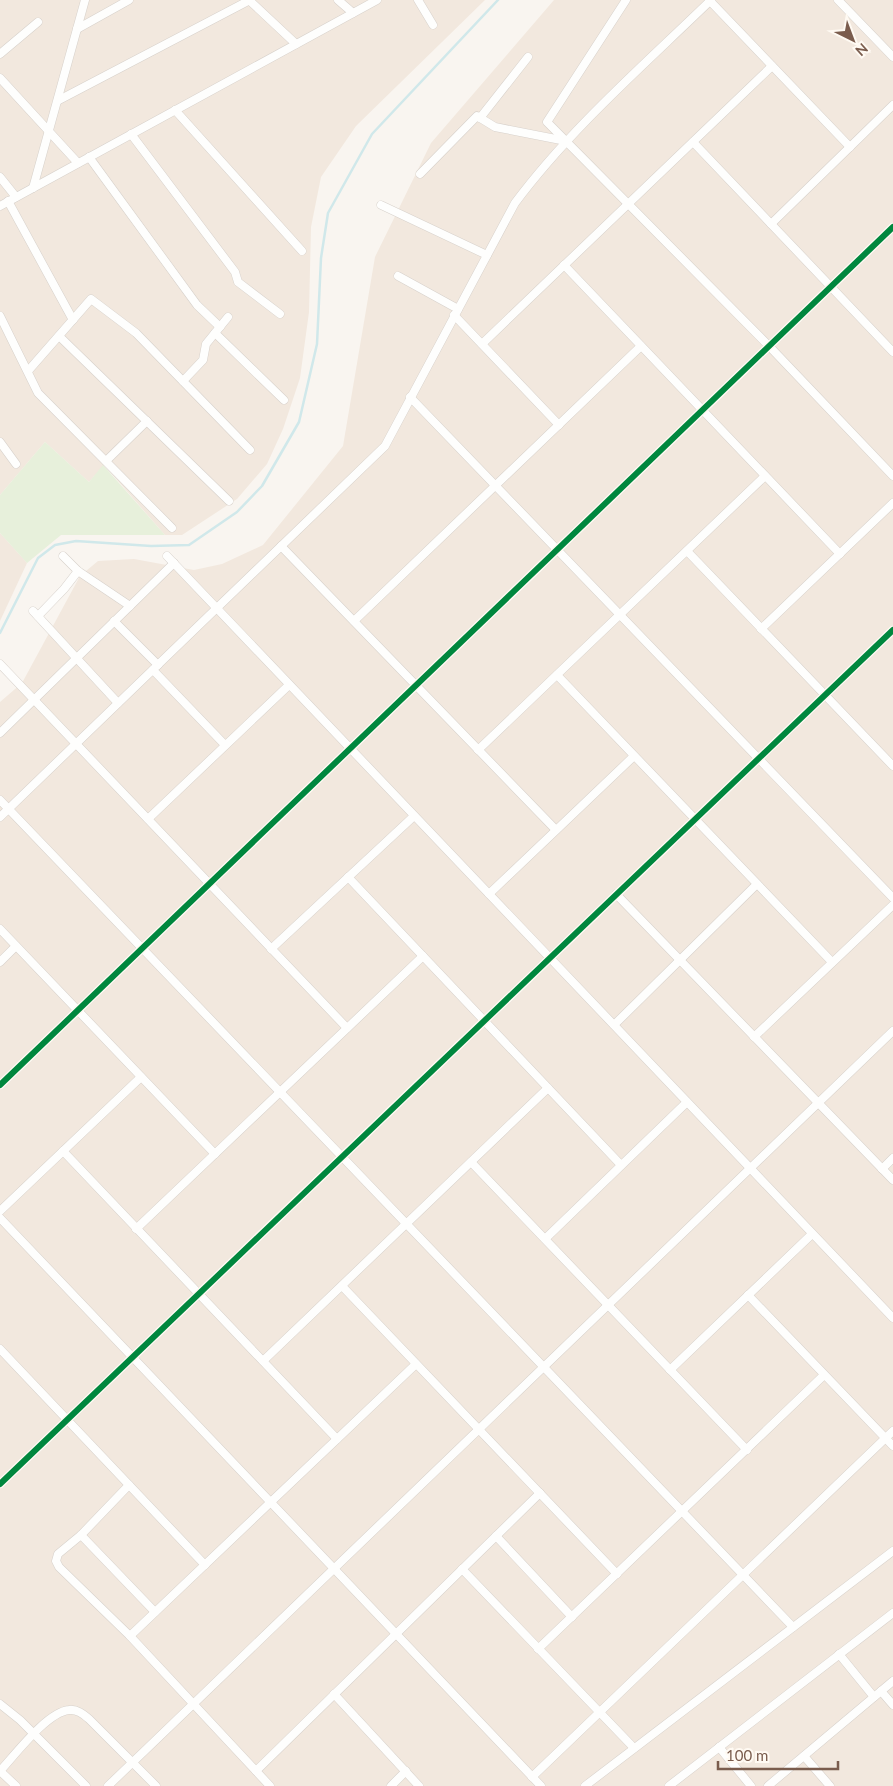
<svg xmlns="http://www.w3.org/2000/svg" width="893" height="1786" font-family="Lato,sans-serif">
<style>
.residential{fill:#f2e8de}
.green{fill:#e7f0db}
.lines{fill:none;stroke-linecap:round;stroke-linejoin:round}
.stream{stroke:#d0e8ea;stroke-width:2.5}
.minor-casing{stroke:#d7d1cb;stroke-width:9}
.minor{stroke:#fefefd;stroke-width:8}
.cycleway-casing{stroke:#fffaf3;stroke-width:9}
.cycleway{stroke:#00873e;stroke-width:6}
</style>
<rect width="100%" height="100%" fill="#f9f5f0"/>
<!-- residential -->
<g class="residential">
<polygon points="0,0 485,0 356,126 321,177 311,227 309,312 300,378 283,429 267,464 237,499 182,535 165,535 104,465 89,482 45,442 0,495"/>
<polygon points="554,0 893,0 893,1786 0,1786 0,702 22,683 80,576 98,561 134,559 194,570 222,564 263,545 343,446 375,257 431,143"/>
<polygon points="0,533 27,563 0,621"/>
</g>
<!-- green -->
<polygon class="green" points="45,442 89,482 103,465 165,535 61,535 27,563 0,533 0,495"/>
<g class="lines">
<!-- stream -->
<polyline class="stream" points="0,633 38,558 55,545 76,541 151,546 189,545 237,512 262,486 299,422 317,344 321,258 328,213 372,134 498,0"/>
<defs>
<g id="minor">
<polyline points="249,0 296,44"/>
<polyline points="338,0 353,13"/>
<polyline points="418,0 433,25"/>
<polyline points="626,0 547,122 769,346 893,476"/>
<polyline points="838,0 893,57"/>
<polyline points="710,1 850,147"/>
<polyline points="77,29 129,0"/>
<polyline points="0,54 38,22"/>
<polyline points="0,78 78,163"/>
<polyline points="59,100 250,0"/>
<polyline points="175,110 302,251"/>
<polyline points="480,118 528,57"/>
<polyline points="131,134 235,272 238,282 280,314"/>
<polyline points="693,142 893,352"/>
<polyline points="89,157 197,305 220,327"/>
<polyline points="420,174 477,116 495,127 566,141"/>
<polyline points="0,177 16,197"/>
<polyline points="33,188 85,0"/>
<polyline points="8,201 73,320"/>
<polyline points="381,205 487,255"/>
<polyline points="0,206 377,0"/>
<polyline points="771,224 893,105"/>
<polyline points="564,265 840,554"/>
<polyline points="398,276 458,309"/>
<polyline points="454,315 559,425"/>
<polyline points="0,316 38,393 172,528"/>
<polyline points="215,333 284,400"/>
<polyline points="59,336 229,501"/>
<polyline points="482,344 772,66"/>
<polyline points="28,371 91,299 136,333 250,450"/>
<polyline points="183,381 203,360 206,344 228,317"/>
<polyline points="410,397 893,898"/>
<polyline points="0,442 16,464"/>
<polyline points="106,461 147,421"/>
<polyline points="281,546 556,830"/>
<polyline points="687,551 893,766"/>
<polyline points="63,556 78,571 130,606"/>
<polyline points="167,556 893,1318"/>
<polyline points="33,611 118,703"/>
<polyline points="38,616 64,589 78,571"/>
<polyline points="114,621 158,665"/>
<polyline points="354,621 641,346"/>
<polyline points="761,629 893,503"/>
<polyline points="0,664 347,1028"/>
<polyline points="153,670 225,745"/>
<polyline points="557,675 832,962"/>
<polyline points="0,733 174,563"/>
<polyline points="478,750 765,476"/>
<polyline points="0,800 793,1627"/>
<path d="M0 817 385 446 515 203C571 128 644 65 711 0"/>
<polyline points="148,819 289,685"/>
<polyline points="348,877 621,1165"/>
<polyline points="489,894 634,756"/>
<polyline points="616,894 893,1180"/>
<polyline points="0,929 215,1154"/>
<polyline points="271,949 414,816"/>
<polyline points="0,962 16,946"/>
<polyline points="614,1025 757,884"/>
<polyline points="754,1037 893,905"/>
<polyline points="0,1085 893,227"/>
<polyline points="63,1151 337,1439"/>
<polyline points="471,1162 747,1450"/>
<polyline points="882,1169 893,1158"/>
<polyline points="0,1211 141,1077"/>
<polyline points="0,1218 541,1786"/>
<polyline points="136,1229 423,956"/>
<polyline points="545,1239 687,1102"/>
<polyline points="342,1286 617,1574"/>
<polyline points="748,1295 893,1446"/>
<polyline points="0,1349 205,1565"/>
<polyline points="263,1361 548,1088"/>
<polyline points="670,1370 812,1234"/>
<polyline points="0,1484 893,630"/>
<polyline points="129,1485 81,1535 58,1554 56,1561 59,1567 130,1636 270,1786"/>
<polyline points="81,1535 155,1612"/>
<polyline points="496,1536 572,1617"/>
<polyline points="462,1569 634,1748"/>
<polyline points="130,1636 416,1364"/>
<polyline points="538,1649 824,1375"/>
<polyline points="839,1654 874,1697"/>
<polyline points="881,1691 893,1705"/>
<polyline points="334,1694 419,1786"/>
<polyline points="0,1704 20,1720 86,1786"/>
<polyline points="719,1747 751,1786"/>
<polyline points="804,1756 830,1786"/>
<path d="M0 1771C15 1755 47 1712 69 1710 77 1709 83 1714 89 1719L156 1786"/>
<polyline points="0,1771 16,1786"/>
<polyline points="256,1771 540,1493"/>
<polyline points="532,1777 893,1431"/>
<polyline points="108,1786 893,1031"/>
<polyline points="391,1786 406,1771"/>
<polyline points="585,1786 893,1551"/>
<polyline points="669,1786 893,1613"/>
<polyline points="768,1786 893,1681"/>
</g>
</defs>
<!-- minor casing -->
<use href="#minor" class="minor-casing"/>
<!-- minor -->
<use href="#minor" class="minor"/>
<defs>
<g id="cycleway">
<polyline points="0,1085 893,227"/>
<polyline points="0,1484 893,630"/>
</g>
</defs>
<!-- cycleway casing -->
<use href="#cycleway" class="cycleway-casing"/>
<!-- cycleway -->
<use href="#cycleway" class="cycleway"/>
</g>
<!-- north arrow -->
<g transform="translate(853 40) rotate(138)" stroke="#fffaf3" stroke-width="4" paint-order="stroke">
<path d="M0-4L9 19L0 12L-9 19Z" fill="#7a5c4d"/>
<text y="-8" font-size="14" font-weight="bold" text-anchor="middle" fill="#7a5c4d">N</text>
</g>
<!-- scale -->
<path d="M718 1761v8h120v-8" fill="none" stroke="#7a5c4d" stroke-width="2.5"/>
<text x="726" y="1761" font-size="15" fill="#7a5c4d" stroke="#fffaf3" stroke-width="4" paint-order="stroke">100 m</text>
</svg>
